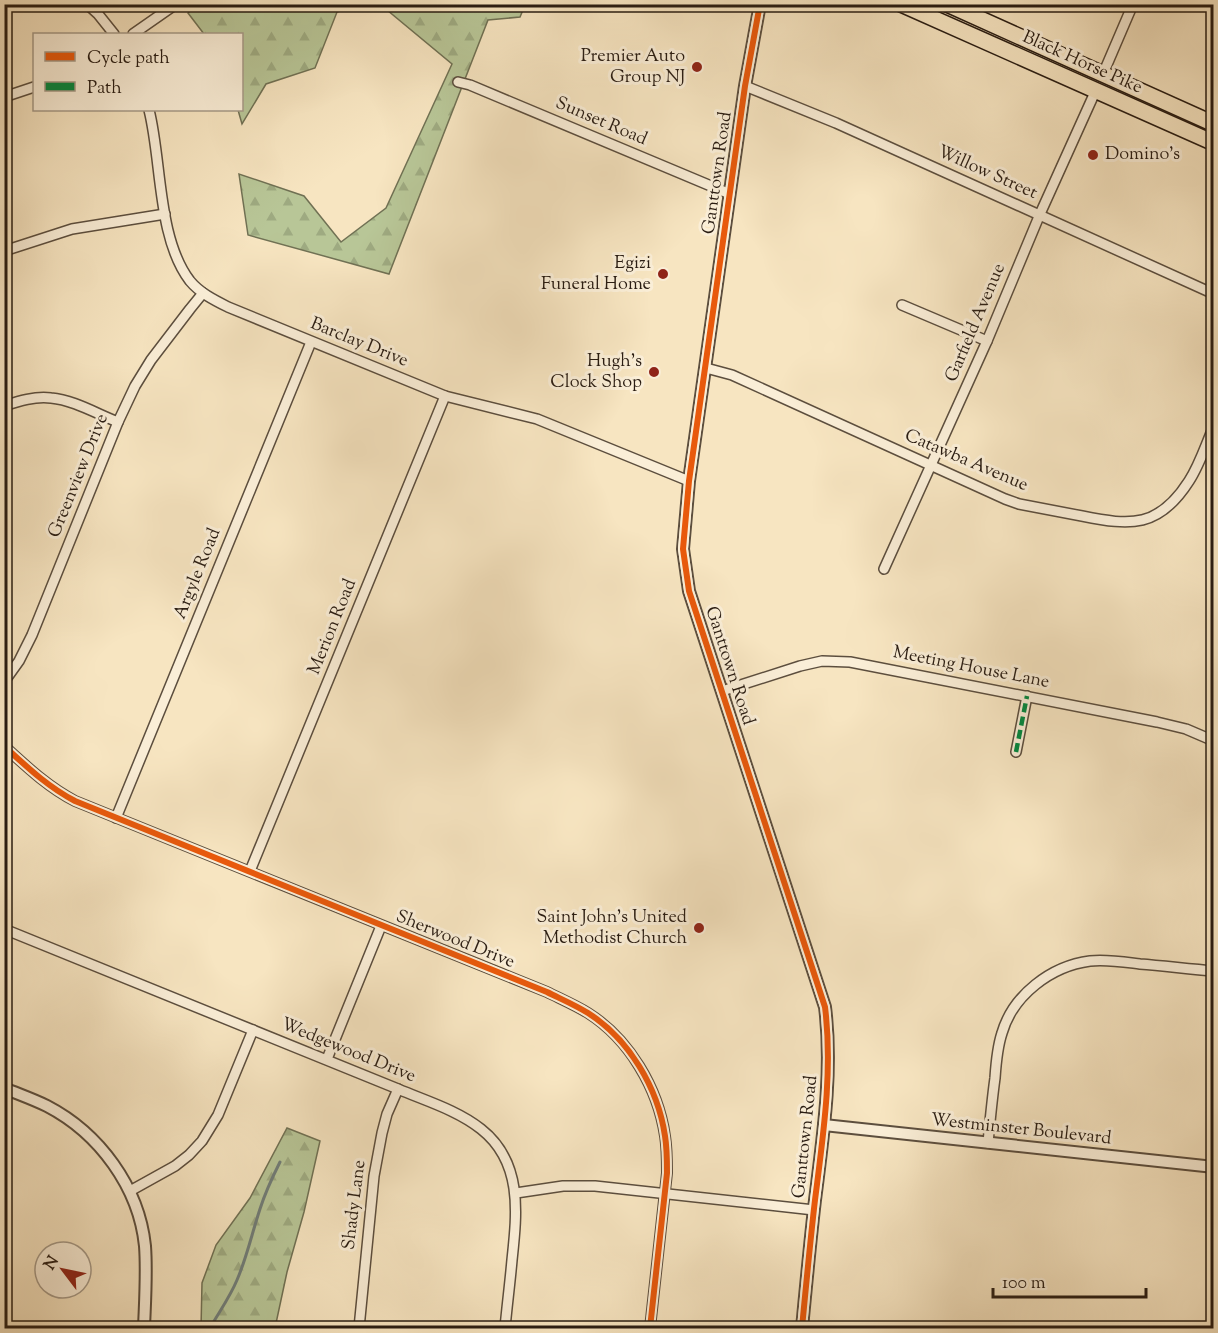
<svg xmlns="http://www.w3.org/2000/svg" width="1218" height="1333" font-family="'Sorts Mill Goudy',serif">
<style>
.forest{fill:url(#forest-firs);stroke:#707154;stroke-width:1.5}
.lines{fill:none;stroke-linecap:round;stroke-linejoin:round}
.stream{stroke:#717d78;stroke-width:3}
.minor-casing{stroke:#5c4e3e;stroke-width:12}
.tertiary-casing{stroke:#5c4e3e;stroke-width:14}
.trunk-casing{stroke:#291c12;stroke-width:18}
.minor{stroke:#faeed7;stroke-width:9}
.tertiary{stroke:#faeed7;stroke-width:10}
.trunk{stroke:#f7e5c1;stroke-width:15}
.quiet{stroke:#00873e;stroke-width:4.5;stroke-dasharray:9 4.5;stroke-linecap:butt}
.cycleway-casing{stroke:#faeed7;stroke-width:10}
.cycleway{stroke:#e8590c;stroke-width:6}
.poi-dot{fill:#8f2418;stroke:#faeed7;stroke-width:2}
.labels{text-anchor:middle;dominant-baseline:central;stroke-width:6;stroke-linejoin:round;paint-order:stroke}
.poi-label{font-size:18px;fill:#291c12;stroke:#faeed7;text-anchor:end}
.street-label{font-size:18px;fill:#291c12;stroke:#faeed7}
</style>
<defs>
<pattern id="forest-firs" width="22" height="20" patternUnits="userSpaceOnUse" patternTransform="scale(1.5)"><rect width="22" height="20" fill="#b8c697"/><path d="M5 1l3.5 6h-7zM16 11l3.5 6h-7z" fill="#9eaa81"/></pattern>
</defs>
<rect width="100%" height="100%" fill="#f7e5c1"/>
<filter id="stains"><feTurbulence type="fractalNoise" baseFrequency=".00333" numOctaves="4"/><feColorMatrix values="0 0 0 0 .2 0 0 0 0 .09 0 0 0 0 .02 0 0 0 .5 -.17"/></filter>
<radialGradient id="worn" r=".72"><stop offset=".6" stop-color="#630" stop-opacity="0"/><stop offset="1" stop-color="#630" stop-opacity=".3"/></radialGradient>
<!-- forest -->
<g class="forest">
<polygon points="198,4 360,4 360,5 337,12 315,68 266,84 242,124 238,110 242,110 242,34 204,34 188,13"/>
<polygon points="381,5 525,5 520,17 488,20 389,274 248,235 239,174 304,196 341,242 386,208 452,64"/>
<polygon points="287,1128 320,1141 304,1212 287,1272 275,1328 201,1328 202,1283 216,1245 250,1198"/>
</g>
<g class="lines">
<!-- stream -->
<path class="stream" d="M210 1328C219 1312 230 1297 237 1280 247 1257 252 1233 260 1209 265 1193 272 1178 280 1162"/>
<defs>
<g id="minor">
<polyline points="87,4 98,14 114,34"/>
<polyline points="133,34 176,4"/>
<polyline points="1103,74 1133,4"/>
<polyline points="458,82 470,85 730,194"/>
<polyline points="745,86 836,123 1214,294"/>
<polyline points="4,97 34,87"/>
<path d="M149 110C162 161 157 238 190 281 200 293 214 300 228 307L445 396 537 419 689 481"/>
<polyline points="4,251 72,229 165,214"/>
<polyline points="902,305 987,341"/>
<path d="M706 368 732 375 1005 499 1019 504C1040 508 1061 512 1082 516 1131 526 1159 528 1189 481 1200 464 1206 444 1214 426"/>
<path d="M4 406C19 401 35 396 51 398 74 400 97 414 118 422"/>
<polyline points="884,569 987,341 1040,214 1096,90"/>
<polyline points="4,682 19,661 32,635 118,422 135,386 151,360 190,309 203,293"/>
<polyline points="722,691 800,666 822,661 850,662 1157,722 1186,729 1214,741"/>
<path d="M4 746C27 767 48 787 75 801L547 992C561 999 575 1005 588 1013 629 1039 658 1088 665 1136 667 1148 667 1160 667 1173L650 1328"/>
<polyline points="1016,752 1027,696"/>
<polyline points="116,818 311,342"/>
<polyline points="250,871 445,396"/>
<path d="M4 929 398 1089C426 1101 457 1110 481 1129 523 1162 517 1213 512 1260 510 1283 507 1306 505 1328"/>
<polyline points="327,1059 381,926"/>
<path d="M988 1143C990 1121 992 1100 995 1078 996 1063 997 1048 1002 1033 1013 995 1051 966 1090 961 1106 959 1124 962 1140 964 1165 966 1189 969 1214 971"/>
<polyline points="130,1191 175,1166 189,1155 202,1141 218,1115 253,1030"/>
<polyline points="516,1193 563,1186 595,1186 814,1210"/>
<polyline points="359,1328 374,1176 382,1133 387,1114 398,1089"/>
</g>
<g id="tertiary">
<path d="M760 4 745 86 689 481 683 549 689 591 825 1007C833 1071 823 1136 815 1200 810 1243 806 1286 802 1328"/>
<path d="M4 1088C18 1094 33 1099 47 1106 99 1133 139 1187 145 1246 147 1273 145 1301 144 1328"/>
<polyline points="824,1125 1214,1167"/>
</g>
<g id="trunk">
<polyline points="901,4 1214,143"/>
<polyline points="947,4 1214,124"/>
</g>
</defs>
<!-- minor casing -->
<use href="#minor" class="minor-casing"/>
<!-- tertiary casing -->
<use href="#tertiary" class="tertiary-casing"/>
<!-- trunk casing -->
<use href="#trunk" class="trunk-casing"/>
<!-- minor -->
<use href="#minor" class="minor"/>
<!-- tertiary -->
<use href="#tertiary" class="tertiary"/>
<!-- trunk -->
<use href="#trunk" class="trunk"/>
<!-- quiet -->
<polyline class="quiet" points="1016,752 1027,696"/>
<defs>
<g id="cycleway">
<path d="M760 4 745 86 689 481 683 549 689 591 825 1007C833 1071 823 1136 815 1200 810 1243 806 1286 802 1328"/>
<path d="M4 746C27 767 48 787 75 801L547 992C561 999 575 1005 588 1013 629 1039 658 1088 665 1136 667 1148 667 1160 667 1173L650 1328"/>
</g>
</defs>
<!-- cycleway casing -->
<use href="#cycleway" class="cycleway-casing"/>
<!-- cycleway -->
<use href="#cycleway" class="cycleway"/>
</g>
<!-- markers -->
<g class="poi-dot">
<circle cx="697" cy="67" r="6"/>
<circle cx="1093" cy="155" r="6"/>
<circle cx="663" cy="274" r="6"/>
<circle cx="654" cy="372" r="6"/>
<circle cx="699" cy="928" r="6"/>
</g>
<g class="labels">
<!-- poi labels -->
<g class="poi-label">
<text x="685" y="57">Premier Auto<tspan x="685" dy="21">Group NJ</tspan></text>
<text x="1105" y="155" text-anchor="start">Domino's</text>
<text x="651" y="264">Egizi<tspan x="651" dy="21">Funeral Home</tspan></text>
<text x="642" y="362">Hugh's<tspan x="642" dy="21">Clock Shop</tspan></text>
<text x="687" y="918">Saint John's United<tspan x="687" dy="21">Methodist Church</tspan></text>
</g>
<!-- street labels -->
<g class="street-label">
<text transform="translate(1082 63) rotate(24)">Black Horse Pike</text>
<text transform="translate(601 122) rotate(23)">Sunset Road</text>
<text transform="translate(718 173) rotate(-82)">Ganttown Road</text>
<text transform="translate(987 173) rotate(24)">Willow Street</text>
<text transform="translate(976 323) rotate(-67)">Garfield Avenue</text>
<text transform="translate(359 343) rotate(22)">Barclay Drive</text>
<text transform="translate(966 461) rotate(23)">Catawba Avenue</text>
<text transform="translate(79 476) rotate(-68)">Greenview Drive</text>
<text transform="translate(198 574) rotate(-68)">Argyle Road</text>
<text transform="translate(333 627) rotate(-68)">Merion Road</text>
<text transform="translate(729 666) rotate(72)">Ganttown Road</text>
<text transform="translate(971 668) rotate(11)">Meeting House Lane</text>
<text transform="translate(455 940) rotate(22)">Sherwood Drive</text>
<text transform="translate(348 1051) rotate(22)">Wedgewood Drive</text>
<text transform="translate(1021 1130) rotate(6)">Westminster Boulevard</text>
<text transform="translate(806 1137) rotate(-84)">Ganttown Road</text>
<text transform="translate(355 1205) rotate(-83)">Shady Lane</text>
</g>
</g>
<!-- margin -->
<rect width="1218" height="1333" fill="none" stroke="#f7e5c1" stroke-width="24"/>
<rect x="6" y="6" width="1206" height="1321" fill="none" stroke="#291c12" stroke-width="3"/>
<rect x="12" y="12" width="1194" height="1309" fill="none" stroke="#291c12" stroke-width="1.5"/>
<!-- legend -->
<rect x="33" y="33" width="210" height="78" fill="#faeed7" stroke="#a69a88" stroke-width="1.5"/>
<rect x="45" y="52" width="30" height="9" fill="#e8590c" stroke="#a69a88" stroke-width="1.5"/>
<text x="87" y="63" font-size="18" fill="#291c12">Cycle path</text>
<rect x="45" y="82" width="30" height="9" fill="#00873e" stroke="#a69a88" stroke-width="1.5"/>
<text x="87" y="93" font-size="18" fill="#291c12">Path</text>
<!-- north arrow -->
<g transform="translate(63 1270) rotate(302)"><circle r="28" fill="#faeed7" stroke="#a69a88" stroke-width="1.5"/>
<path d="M0-4.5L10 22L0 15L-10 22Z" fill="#8f2418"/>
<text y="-9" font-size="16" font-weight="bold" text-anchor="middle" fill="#291c12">N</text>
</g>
<!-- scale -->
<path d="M993 1288v9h153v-9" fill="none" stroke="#291c12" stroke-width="3"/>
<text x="1002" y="1288" font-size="18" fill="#291c12" stroke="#faeed7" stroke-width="4.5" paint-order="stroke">100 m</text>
<rect width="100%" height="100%" filter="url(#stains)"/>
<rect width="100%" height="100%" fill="url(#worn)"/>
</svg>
